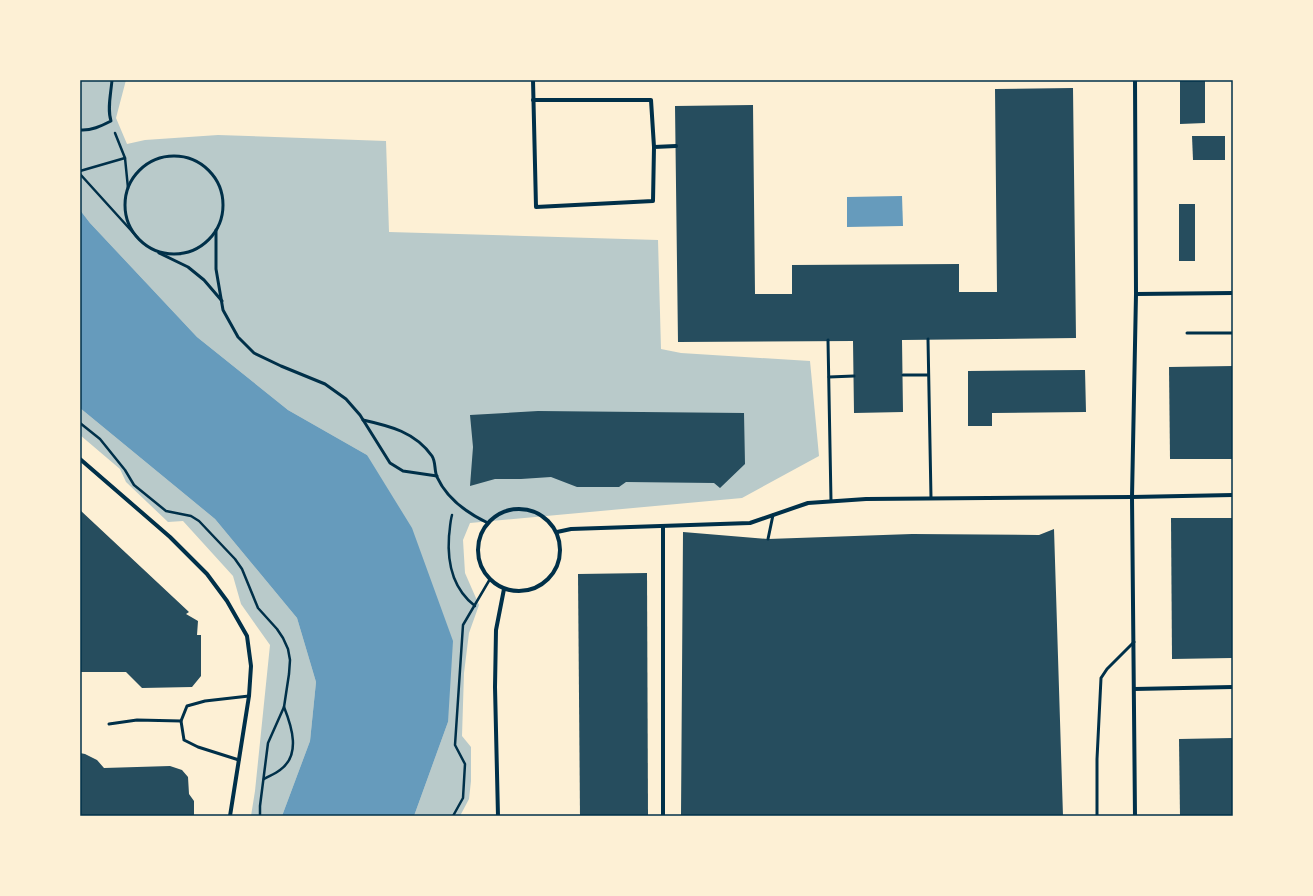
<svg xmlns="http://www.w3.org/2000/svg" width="1313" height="896" font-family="Lato,sans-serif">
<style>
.green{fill:#b9caca}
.water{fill:#669bbc}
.building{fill:#264d5e}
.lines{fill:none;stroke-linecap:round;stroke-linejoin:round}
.path{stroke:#003049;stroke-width:2.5}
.service{stroke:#003049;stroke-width:3}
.minor{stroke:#003049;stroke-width:4}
.neatline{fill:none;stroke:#003049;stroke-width:1.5}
</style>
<rect width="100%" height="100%" fill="#fdf0d5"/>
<!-- green -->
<g class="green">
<polygon points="80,80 126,80 116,118 127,144 145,140 218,135 386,141 389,232 658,240 661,349 681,353 810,361 819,456 742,498 470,523 463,540 465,573 479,605 469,633 464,673 462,736 471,747 471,781 469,799 460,816 414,816 448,722 367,455 288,410 197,337 90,223 80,210"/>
<polygon points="80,408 215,519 297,618 316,682 310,741 282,816 251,816 255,791 270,645 241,604 233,576 183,521 168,522 126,482 120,469 80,435"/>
</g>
<!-- water -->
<g class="water">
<polygon points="902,196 903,226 847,227 847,197"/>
<polygon points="80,210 90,223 197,337 288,410 367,455 412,528 453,641 448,722 414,816 282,816 310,741 316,682 297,618 215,519 80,408"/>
</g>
<!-- building -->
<g class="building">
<polygon points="1180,80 1205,80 1205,123 1180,124"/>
<polygon points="1073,88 1076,338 902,340 903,412 854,413 853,341 678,342 675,106 753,105 755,294 792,294 792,265 959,264 959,292 997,292 995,89"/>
<polygon points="1192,136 1225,136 1225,160 1193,160"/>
<rect x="1179" y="204" width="16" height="57"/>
<polygon points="1233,366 1233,459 1170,459 1169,367"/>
<polygon points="1085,370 1086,412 992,413 992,426 968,426 968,371"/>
<polygon points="538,411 744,413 745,464 720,488 714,483 626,482 619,487 577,487 551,477 521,479 495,479 470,486 473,447 470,415"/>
<polygon points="80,510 189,612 186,614 198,621 197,635 201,635 201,676 192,687 142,688 126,672 80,672"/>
<polygon points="1171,518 1233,518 1232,658 1172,659"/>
<polygon points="1054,529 1063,816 681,816 683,532 768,539 912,534 1039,535"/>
<polygon points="647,573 648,816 580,816 578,574"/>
<polygon points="1233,738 1233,816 1180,816 1179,739"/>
<polygon points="80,753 85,754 97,760 104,768 170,766 182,770 188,777 189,794 194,801 194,816 80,816"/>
</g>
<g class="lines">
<!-- path -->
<g class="path">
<polyline points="115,133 125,158 128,188"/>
<polyline points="80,171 125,158"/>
<polyline points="80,174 138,238"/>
<polyline points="80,423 100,439 125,470 134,485 166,511 191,516 199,521 235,559 242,569 258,608 277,629 283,638 288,649 290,660 289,674 284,707 268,743 260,806 260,816"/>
<path d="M452 515C450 522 450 529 449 536 447 564 453 589 475 606"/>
<path d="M264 779C269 776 275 774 280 770 301 755 292 727 284 707"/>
<polyline points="453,816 463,798 465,764 455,745 463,625 490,579"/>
</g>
<!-- service -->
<g class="service">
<path d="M80 130C91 131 101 126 111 121 107 109 111 93 112 80"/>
<circle cx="174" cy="205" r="49"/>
<polyline points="216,230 216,269 223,310 238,337 254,353 281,366 325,384 346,399 360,415 390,463 403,471 437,476"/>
<polyline points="159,253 188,267 204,280 222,301"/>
<polyline points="1187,333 1233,333"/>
<polyline points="928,339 931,498"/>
<polyline points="828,340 831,501"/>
<polyline points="903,375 928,375"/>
<polyline points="829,377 854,376"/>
<path d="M363 420C390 426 415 432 432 456 436 462 434 470 437 477 447 499 467 513 488 523"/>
<polyline points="768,539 773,515"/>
<polyline points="109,724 137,720 181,721"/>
<polyline points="239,760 198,747 184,740 181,721 187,706 205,701 249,696"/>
<polyline points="1097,816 1097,759 1101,678 1107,669 1134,642"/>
</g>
<!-- minor -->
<g class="minor">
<polyline points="533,80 536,207 653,201 654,147 676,146"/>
<polyline points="1135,80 1136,294 1132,497 1135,816"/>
<polyline points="533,100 651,100 654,147"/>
<polyline points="1136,294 1233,293"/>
<polyline points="80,459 170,537 207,574 227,601 247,636 251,666 249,696 230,816"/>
<circle cx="519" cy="550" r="41"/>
<polyline points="663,526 663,816"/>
<polyline points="557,532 571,529 750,523 808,503 866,499 1132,497 1233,495"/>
<polyline points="1134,689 1233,687"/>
<polyline points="498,816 495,687 496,630 504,589"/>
</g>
</g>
<!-- border -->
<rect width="1313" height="896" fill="none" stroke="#fdf0d5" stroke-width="162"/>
<rect x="81" y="81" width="1151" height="734" class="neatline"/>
</svg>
